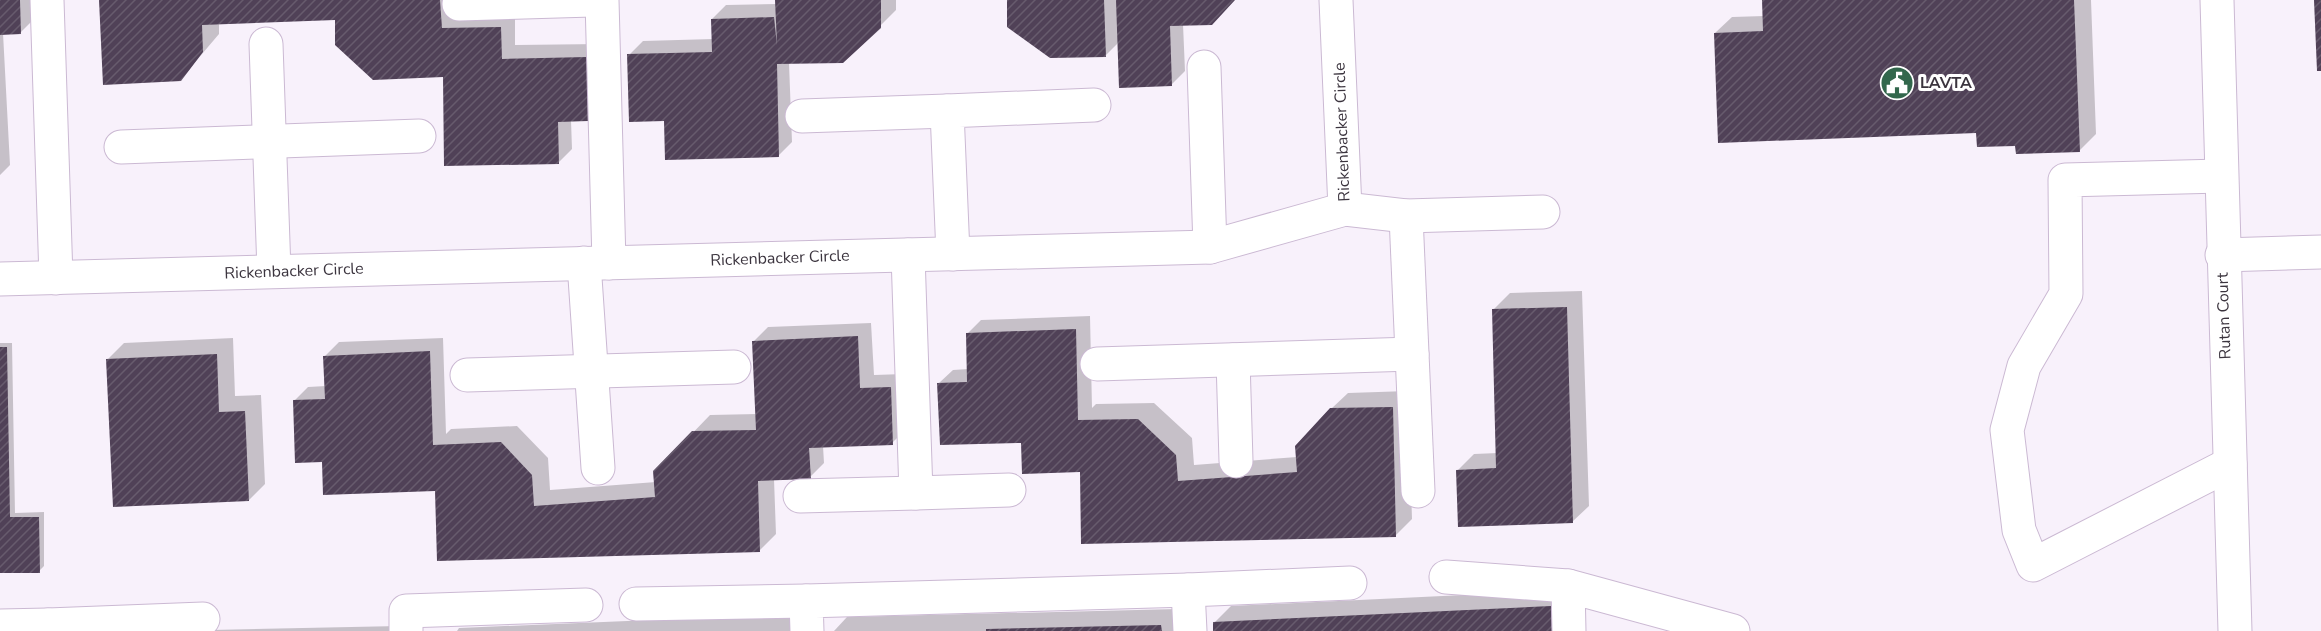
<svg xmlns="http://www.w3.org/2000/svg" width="2321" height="631" font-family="'Nunito Sans',sans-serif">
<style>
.shadow{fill:#0003}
.building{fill:url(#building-hatch)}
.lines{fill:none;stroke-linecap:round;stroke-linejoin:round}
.minor-casing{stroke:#cbb9d3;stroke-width:35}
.minor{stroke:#fff;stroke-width:33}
.labels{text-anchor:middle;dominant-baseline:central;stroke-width:6;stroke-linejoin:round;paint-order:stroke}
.poi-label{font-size:16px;font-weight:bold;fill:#3b343e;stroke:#fff;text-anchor:start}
.street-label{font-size:16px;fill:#3b343e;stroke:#fff}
</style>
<defs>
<pattern id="building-hatch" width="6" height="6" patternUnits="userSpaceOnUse" patternTransform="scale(1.5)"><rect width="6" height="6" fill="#504157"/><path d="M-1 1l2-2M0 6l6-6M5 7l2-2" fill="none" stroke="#675b6d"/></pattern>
</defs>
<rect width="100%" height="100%" fill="#f8f1fb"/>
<!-- shadow -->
<g class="shadow">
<polygon points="0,0 36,0 37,16 21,32 3,33 10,165 0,175"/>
<polygon points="100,0 455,0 515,14 515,45 600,44 601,106 587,120 571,120 572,149 558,163 444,73 336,18 219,23 219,34 180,80"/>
<polygon points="777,0 896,0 896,10 880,26 789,63 792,142 778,156 665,119 629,55 643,41 713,39 712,19 726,5 777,4"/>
<polygon points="1009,0 1234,0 1183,24 1185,71 1171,85 1119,42 1105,56"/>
<polygon points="1763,0 2091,0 2096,134 2080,150 1978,131 1715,33 1732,17 1764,16"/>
<polygon points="1582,291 1589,506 1572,522 1458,470 1474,454 1498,453 1493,310 1510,293"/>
<polygon points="1090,316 1092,408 1096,404 1154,403 1192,438 1194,465 1297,457 1331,409 1348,393 1408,391 1412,519 1395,536 1081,471 1023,441 939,383 953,370 968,369 967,334 981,320"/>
<polygon points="871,323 874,375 904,374 906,429 892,443 823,446 824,463 810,477 774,479 776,534 760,550 436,487 324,460 295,400 308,387 326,386 325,356 339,342 443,338 446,434 451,429 517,426 548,458 550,490 656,482 655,472 710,415 757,414 754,341 768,327"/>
<polygon points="233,338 235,396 261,395 265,484 249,500 108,359 124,343"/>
<polygon points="0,343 12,343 15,513 44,512 44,566 39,571 0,572"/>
<polygon points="1567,590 1569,631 1215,631 1215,622 1231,606"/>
<polygon points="1177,609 1178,631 834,631 847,617"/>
<polygon points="794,614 795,631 457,631 459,628"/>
<polygon points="399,626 399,631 165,631"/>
</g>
<!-- building -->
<g class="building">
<polygon points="0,0 20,0 21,34 0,35"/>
<polygon points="99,0 440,0 442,28 501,27 502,59 587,57 588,121 558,122 559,164 444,166 443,77 373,80 335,45 335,20 202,25 203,52 181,81 103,85"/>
<polygon points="775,0 881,0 881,28 843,63 777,64 779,157 665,160 664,121 629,122 627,54 712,52 711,19 774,17 777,45"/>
<polygon points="1007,0 1104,0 1106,57 1050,58 1007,27"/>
<polygon points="1116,0 1235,0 1212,25 1170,26 1172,86 1119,88"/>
<polygon points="1762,0 2074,0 2080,152 2016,154 2015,146 1977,147 1976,133 1718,143 1714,33 1763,31"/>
<polygon points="2314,0 2321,0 2321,71 2317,71"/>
<polygon points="1567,307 1573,523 1458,527 1456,470 1496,468 1492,309"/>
<polygon points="1076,329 1078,420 1138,419 1176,455 1178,481 1297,472 1295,446 1330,408 1393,407 1396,537 1081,544 1080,472 1022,474 1021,443 940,445 937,383 967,382 966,333"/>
<polygon points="858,336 860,388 891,387 893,445 809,448 811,479 758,481 760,552 437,561 435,491 323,495 322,462 295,463 293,400 325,399 323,356 430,351 433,445 501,442 532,475 534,506 655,497 653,471 692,431 756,430 752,341"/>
<polygon points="0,347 7,347 10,517 39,517 40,573 0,573"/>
<polygon points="217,354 219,412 245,411 249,501 113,507 106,359"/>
<polygon points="1551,606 1552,631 1213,631 1213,622"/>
<polygon points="1161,625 1162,631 986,631 986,629"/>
</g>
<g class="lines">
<defs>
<g id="minor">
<polyline points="47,0 56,278"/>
<polyline points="602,0 609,263"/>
<polyline points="2217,0 2235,631"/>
<polyline points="459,4 592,0"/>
<polyline points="266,44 274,271"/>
<polyline points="1204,67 1210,247"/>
<polyline points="802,116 947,111"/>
<polyline points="121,147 419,136"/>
<polyline points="2221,176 2065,180 2066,294 2024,366 2007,430 2019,530 2033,565 2230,464"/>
<polyline points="1345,209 1406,216 1543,212"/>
<polyline points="1406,216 1418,491"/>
<polyline points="953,254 947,111 1094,105"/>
<polyline points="908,255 916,493 1009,490"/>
<polyline points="2222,255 2321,252"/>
<polyline points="584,263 598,468"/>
<polyline points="0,279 1210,247 1345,209 1336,0"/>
<polyline points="1233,360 1236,461"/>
<polyline points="1097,364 1412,354"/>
<polyline points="467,375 734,367"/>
<polyline points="800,496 916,493"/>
<polyline points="1446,577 1568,586"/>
<polyline points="1188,590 1350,583"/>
<polyline points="636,604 806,601"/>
<polyline points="0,626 48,625"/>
<polyline points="48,631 48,625 203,619"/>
<polyline points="406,631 406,611 586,605"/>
<polyline points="807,631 806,601 1188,590 1190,631"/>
<polyline points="1569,631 1568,586 1733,631"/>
</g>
</defs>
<!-- minor casing -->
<use href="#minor" class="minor-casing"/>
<!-- minor -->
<use href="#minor" class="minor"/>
</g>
<!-- icons -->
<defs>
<symbol id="civic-disc" viewBox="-11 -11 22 22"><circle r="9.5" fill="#32674c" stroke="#fff"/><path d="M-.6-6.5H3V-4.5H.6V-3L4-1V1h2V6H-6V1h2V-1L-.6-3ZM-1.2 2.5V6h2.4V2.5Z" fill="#fff"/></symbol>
</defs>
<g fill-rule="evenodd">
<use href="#civic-disc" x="1878" y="64" width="38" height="38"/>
</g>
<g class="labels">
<!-- poi labels -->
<g class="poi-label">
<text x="1920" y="83">LAVTA</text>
</g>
<!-- street labels -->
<g class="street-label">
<text transform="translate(1342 132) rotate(-92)">Rickenbacker Circle</text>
<text transform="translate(780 258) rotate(-2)">Rickenbacker Circle</text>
<text transform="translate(294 271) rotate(-2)">Rickenbacker Circle</text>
<text transform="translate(2224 316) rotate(-92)">Rutan Court</text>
</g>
</g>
</svg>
